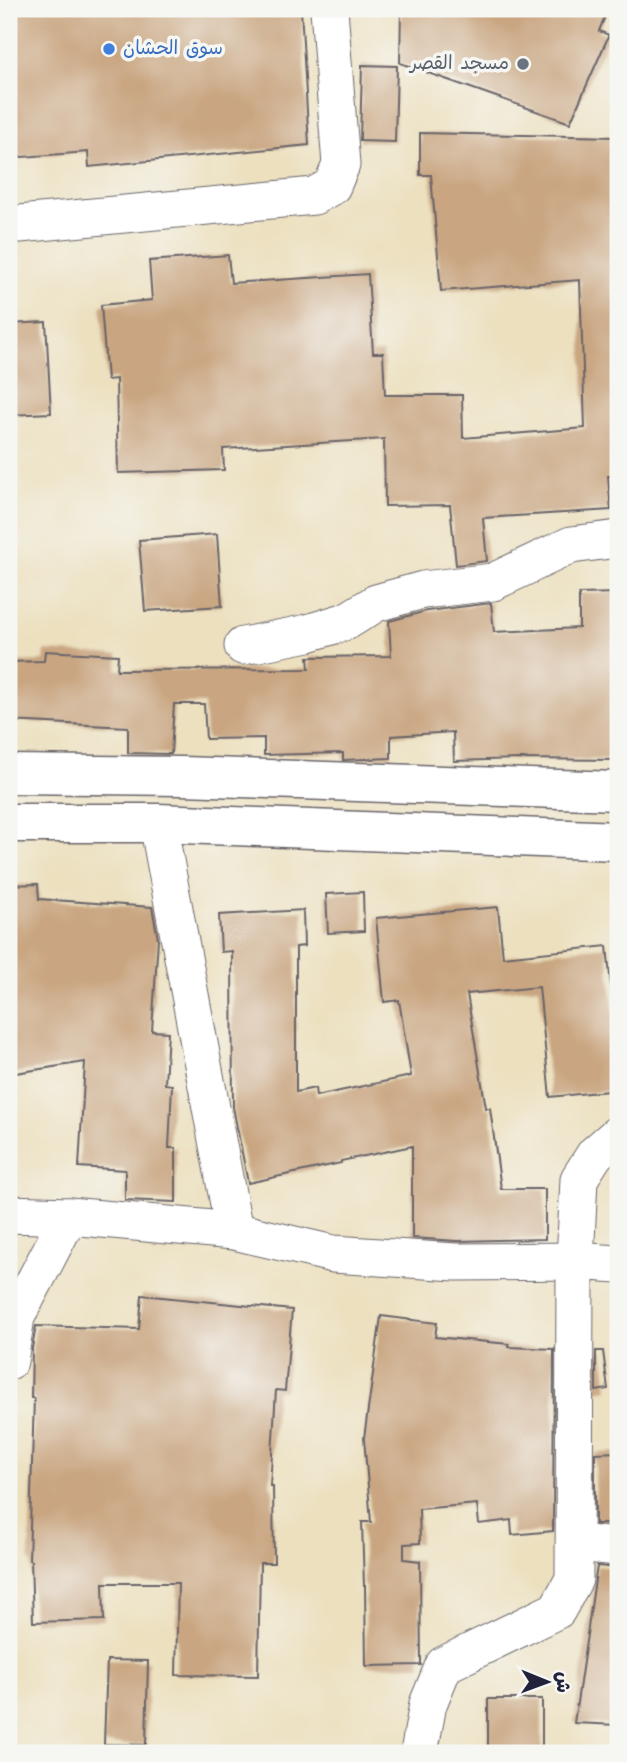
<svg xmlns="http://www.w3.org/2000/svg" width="627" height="1762" font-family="Kalam,'Playpen Sans Arabic',sans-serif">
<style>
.building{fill:#c9a681}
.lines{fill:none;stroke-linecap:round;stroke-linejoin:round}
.minor-casing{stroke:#696469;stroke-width:39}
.secondary-casing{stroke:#696469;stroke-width:41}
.minor{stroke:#fff;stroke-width:37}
.secondary{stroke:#fff;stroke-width:38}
.shop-dot{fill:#3f7fe0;stroke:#f6f6f2;stroke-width:2.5}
.worship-dot{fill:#6b7280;stroke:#f6f6f2;stroke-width:2.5}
.labels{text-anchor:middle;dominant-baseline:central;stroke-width:7;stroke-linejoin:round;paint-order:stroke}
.shop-label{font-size:19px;fill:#366cbe;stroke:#f6f6f2;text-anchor:start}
.worship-label{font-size:19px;fill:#5b616d;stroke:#f6f6f2;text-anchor:end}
</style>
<rect width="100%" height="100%" fill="#f6f6f2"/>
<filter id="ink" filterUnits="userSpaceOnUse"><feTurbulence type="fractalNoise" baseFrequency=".0143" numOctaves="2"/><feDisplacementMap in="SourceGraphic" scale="14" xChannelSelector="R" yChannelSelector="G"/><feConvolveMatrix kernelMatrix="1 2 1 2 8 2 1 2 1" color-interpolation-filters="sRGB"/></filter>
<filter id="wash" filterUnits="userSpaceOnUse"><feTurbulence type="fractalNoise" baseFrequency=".00686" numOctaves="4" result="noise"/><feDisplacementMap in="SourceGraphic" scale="28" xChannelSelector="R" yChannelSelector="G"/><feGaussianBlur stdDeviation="1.57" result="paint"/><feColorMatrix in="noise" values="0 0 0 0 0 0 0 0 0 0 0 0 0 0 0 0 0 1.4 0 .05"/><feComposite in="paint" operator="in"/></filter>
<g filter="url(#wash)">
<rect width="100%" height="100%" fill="#ece0bf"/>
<g id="blocks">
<!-- building -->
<g class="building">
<polygon points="9,9 301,9 309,145 89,167 88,152 9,158"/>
<polygon points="401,9 608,9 599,31 609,35 570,123 400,63"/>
<polygon points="362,65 397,66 395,142 360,141"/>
<polygon points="420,133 617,137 618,475 608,476 611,510 483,518 487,561 456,565 450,505 385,506 384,439 223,449 224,470 118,473 116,379 107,380 101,305 152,300 149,261 228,255 231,283 368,274 373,353 383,353 385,395 462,395 463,438 585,428 580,280 441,291 431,175 420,175"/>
<polygon points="46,322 51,413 9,415 9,324"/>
<polygon points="217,534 222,606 145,611 139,540"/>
<polygon points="618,593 618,760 519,759 454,761 453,732 391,736 391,758 343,760 343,753 264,755 264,738 206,739 204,704 174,704 171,754 128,753 128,727 9,721 9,662 44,661 45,651 118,655 117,670 309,669 308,657 391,656 389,621 427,611 491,603 494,632 579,628 579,594"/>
<polygon points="38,884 39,899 152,907 158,939 152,1031 168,1032 165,1084 172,1085 169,1148 176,1148 176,1202 125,1200 125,1170 79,1167 85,1062 9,1074 9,885"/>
<polygon points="363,892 364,931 328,933 326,894"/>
<polygon points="498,907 503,957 607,946 618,1057 618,1090 550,1097 539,987 467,994 486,1108 490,1108 501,1189 545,1189 545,1239 457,1241 412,1238 412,1146 341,1161 341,1163 248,1183 233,1107 232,951 221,952 219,915 303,910 304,946 296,947 296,1092 315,1088 316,1096 411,1076 399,1000 384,1002 376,918"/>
<polygon points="142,1295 292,1310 285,1391 276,1390 270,1486 273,1486 274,1563 260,1563 258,1676 176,1675 178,1583 103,1583 104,1620 33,1622 31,1561 29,1560 34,1398 31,1398 32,1348 36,1326 139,1329"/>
<polygon points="381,1316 437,1323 435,1337 509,1344 509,1347 554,1349 553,1531 512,1535 511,1520 479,1524 477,1504 419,1509 420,1543 404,1544 404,1559 420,1561 421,1665 366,1666 365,1586 364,1586 362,1522 371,1522 364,1438"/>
<polygon points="596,1351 603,1351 608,1389 596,1391"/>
<polygon points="618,1452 618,1524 595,1524 595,1453"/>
<polygon points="597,1566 618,1568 618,1725 574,1723"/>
<polygon points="107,1660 148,1661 146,1745 104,1744"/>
<rect x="488" y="1699" width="54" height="54"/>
</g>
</g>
</g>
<g filter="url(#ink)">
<use href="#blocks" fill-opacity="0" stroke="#696469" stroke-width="2"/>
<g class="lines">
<defs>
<g id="minor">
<polyline points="9,225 314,196 332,186 341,165 329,9"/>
<polyline points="243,646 308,633 347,621 376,603 423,590 493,582 571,545 618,539"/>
<polyline points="158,823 234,1231"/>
<polyline points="9,1214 69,1216 234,1231 333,1254 456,1262 575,1261 618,1264"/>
<polyline points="9,1361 16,1317 69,1216"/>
<polyline points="576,1543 618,1547"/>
<polyline points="419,1753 428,1704 444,1665 557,1610 574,1579 575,1261 579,1179 595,1154 618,1134"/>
</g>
<g id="secondary">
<polyline points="9,774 182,776 618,791"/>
<polyline points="9,823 158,823 618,841"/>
</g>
</defs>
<!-- minor casing -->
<use href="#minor" class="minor-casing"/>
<!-- secondary casing -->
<use href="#secondary" class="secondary-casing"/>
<!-- minor -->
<use href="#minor" class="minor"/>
<!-- secondary -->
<use href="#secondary" class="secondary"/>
</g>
</g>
<!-- markers -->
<circle class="shop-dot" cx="109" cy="49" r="7"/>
<circle class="worship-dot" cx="523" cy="64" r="7"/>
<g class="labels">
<!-- shop labels -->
<g class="shop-label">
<text x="123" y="49">سوق الحشان</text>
</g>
<!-- worship labels -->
<g class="worship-label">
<text x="509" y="64">مسجد القصر</text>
</g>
</g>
<!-- margin -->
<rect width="627" height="1762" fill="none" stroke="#f6f6f2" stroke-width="35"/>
<!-- north arrow -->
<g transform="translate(547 1682) rotate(91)" stroke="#f6f6f2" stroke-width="5" paint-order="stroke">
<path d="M0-5L12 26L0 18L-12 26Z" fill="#22223b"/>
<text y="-10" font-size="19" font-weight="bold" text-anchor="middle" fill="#22223b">ش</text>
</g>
</svg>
